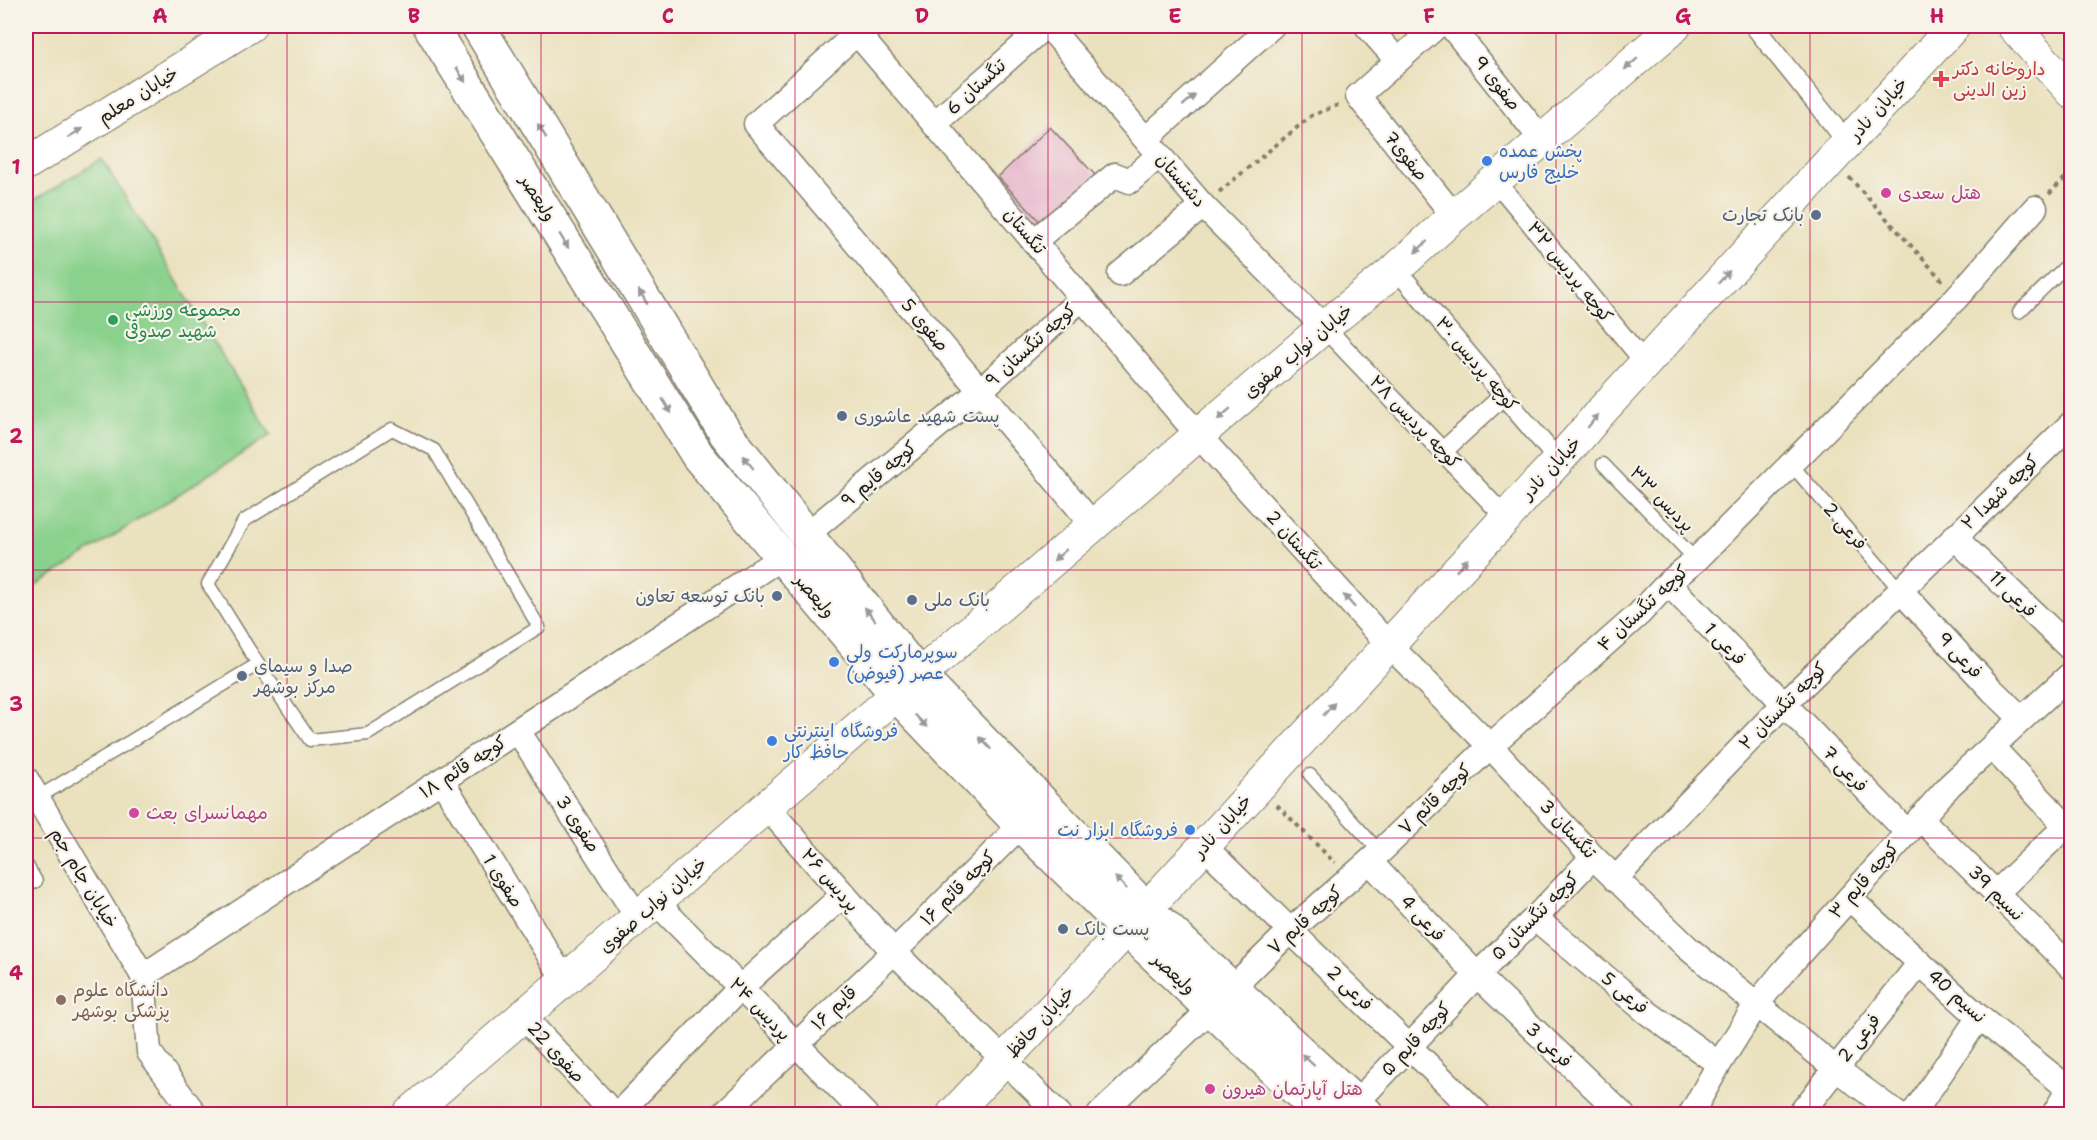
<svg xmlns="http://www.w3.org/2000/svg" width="2097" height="1140" font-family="'Shantell Sans','Playpen Sans Arabic',sans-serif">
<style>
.green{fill:#89d18c;stroke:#527654;stroke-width:1.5}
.building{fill:#e0a0c2}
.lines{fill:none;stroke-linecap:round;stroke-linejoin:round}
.service-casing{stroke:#837e6d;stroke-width:15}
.pedestrian-casing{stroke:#837e6d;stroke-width:21}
.minor-casing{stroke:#837e6d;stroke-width:27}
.tertiary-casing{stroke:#837e6d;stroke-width:34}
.secondary-casing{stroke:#837e6d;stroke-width:36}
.path{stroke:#837e6d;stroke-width:4;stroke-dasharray:4.5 4.5;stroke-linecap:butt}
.service{stroke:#fff;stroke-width:12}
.pedestrian{stroke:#fff;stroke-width:18}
.minor{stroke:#fff;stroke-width:24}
.tertiary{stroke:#fff;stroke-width:32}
.secondary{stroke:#fff;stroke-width:33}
.oneway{fill:#999}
.grid{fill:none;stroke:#c2185b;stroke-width:1.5;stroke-opacity:0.55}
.health-dot{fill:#e0444e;stroke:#f7f3e8;stroke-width:2}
.shop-dot{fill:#3f7fe0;stroke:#f7f3e8;stroke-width:2}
.hotel-dot{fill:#d1479c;stroke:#f7f3e8;stroke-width:2}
.service-dot{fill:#5c6f8a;stroke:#f7f3e8;stroke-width:2}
.leisure-dot{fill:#2e9e5b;stroke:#f7f3e8;stroke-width:2}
.education-dot{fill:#8d6e63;stroke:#f7f3e8;stroke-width:2}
.labels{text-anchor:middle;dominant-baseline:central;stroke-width:4.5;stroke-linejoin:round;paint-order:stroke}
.health-label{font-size:18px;fill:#be3a42;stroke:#f7f3e8;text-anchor:start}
.street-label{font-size:18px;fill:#1c1c1c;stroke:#f7f3e8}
.shop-label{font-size:18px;fill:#366cbe;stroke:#f7f3e8;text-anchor:start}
.hotel-label{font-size:18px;fill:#b23c85;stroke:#f7f3e8;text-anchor:start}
.service-label{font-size:18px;fill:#4e5e75;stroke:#f7f3e8;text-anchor:start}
.leisure-label{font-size:18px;fill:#27864d;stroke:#f7f3e8;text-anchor:start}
.education-label{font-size:18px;fill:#785e54;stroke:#f7f3e8;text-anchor:start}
.neatline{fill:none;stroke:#c2185b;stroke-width:2}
.grid-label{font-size:20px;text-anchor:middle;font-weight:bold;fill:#c2185b}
</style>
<rect width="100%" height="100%" fill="#f7f3e8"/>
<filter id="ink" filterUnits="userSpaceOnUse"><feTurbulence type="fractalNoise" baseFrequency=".0167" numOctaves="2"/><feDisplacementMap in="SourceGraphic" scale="12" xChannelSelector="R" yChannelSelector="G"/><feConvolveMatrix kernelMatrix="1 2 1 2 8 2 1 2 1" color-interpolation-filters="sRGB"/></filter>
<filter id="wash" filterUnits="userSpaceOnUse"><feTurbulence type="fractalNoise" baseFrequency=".008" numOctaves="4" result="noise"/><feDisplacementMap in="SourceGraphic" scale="24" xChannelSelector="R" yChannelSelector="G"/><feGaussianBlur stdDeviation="1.35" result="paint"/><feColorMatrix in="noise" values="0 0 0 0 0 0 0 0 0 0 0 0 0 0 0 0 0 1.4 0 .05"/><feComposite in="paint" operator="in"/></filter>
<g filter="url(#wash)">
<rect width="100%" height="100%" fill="#eae1be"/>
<!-- green -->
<polygon class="green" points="102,159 271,435 26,592 26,205"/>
<g id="blocks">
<!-- building -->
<polygon class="building" points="1050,127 1095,175 1043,225 998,177"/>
</g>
</g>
<g filter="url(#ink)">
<use href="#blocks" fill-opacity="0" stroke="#837e6d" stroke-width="1.5"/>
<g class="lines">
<defs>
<g id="service">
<polyline points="2019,312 2072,260"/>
<polyline points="1790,463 1900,590"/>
<polyline points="1603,464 1696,560"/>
<polyline points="1310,775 1380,852"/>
<polyline points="37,798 258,664 310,740 368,734 539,627 434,450 392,429 244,521 208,584 258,664"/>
<polyline points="26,864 36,881 26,887"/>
</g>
<g id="pedestrian">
<polyline points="1754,26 1847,142"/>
<polyline points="1495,180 1645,363"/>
<polyline points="1396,269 1557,459"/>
<polyline points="1324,327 1506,518"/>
<polyline points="1443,451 1503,396"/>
</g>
<g id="minor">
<polyline points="851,26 1199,436 1388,644 1490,746 1593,857 1689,949 1835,1068 1897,1114"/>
<polyline points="1048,26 1203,206 1324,327"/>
<polyline points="1367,26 1397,60"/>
<polyline points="1437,26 1358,96 1454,216"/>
<polyline points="1451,26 1542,140"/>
<polyline points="857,33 756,124 1094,526"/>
<polyline points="934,124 1045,26"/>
<polyline points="1146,139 1272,26"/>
<polyline points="1034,241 1115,175 1130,181 1159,155"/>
<polyline points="1120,274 1203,206"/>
<polyline points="806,535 980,391 1082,298"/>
<polyline points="1954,537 2072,650"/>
<polyline points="1668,583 1907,832"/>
<polyline points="1900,590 1992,690 2022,719"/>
<polyline points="518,731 638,918"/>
<polyline points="1992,747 2066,826 1996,893"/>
<polyline points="26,779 143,976 149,1052 195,1114"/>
<polyline points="442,781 565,981"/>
<polyline points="767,807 894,952 1059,1114"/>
<polyline points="1920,818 2072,968"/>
<polyline points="1214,856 1478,1114"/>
<polyline points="1370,862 1477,975 1622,1114"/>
<polyline points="1615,879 1783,705 2072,423"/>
<polyline points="1849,898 1979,1017 2069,1089 2054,1114"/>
<polyline points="656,902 865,1114"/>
<polyline points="1535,918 1648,1013 1719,1064"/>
<polyline points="143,976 782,557"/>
<polyline points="1231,989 1291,930 1380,852 1490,746 1639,614 1668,583 1696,560 1957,297 2035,208"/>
<polyline points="523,1016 614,1114"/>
<polyline points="1355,1104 1477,975 1535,918 1593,857"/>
<polyline points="618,1114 740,988 843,895"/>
<polyline points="723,1114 894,952 1021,825"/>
<polyline points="1100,1114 1211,1009"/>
<polyline points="1691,1114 1719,1064 1756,1005 1784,971 1950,785 2072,673"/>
<polyline points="1800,1114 1920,963"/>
<polyline points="1913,1114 1979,1017"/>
</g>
<g id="tertiary">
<polyline points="2013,26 2072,92"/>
<polyline points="26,164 250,26"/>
<polyline points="409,1114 1324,327 1396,269 1454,216 1675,26"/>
<path d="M953 1114 1146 909 1506 518C1535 483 1569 452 1597 416L1954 26"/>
</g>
<g id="secondary">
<polyline points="430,26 698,456 897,695 1021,825 1127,929 1322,1114"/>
<polyline points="478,26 726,434 919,676 1146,909 1367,1114"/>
</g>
</defs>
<!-- service casing -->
<use href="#service" class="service-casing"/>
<!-- pedestrian casing -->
<use href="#pedestrian" class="pedestrian-casing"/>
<!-- minor casing -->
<use href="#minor" class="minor-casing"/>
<!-- tertiary casing -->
<use href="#tertiary" class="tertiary-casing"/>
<!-- secondary casing -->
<use href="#secondary" class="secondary-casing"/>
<!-- path -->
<g class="path">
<polyline points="1849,177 1943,281"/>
<polyline points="1219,192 1311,116 1338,105"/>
<polyline points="2049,194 2072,171"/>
<polyline points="1277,805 1335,863"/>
</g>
<!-- service -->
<use href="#service" class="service"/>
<!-- pedestrian -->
<use href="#pedestrian" class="pedestrian"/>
<!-- minor -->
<use href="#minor" class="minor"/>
<!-- tertiary -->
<use href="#tertiary" class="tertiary"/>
<!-- secondary -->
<use href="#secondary" class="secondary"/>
</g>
<!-- one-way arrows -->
<defs><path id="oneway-solid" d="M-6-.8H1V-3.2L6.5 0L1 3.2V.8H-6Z" transform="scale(1.5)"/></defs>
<g class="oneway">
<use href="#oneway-solid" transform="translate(1631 64) rotate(139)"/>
<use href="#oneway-solid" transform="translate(461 75) rotate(58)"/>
<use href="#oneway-solid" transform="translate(1189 100) rotate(-42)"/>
<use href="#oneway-solid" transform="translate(542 131) rotate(-121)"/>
<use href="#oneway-solid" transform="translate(75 133) rotate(-32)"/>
<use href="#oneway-solid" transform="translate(564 241) rotate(58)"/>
<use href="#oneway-solid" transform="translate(1421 247) rotate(137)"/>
<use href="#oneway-solid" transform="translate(1724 277) rotate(-48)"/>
<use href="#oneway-solid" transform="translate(643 297) rotate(-121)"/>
<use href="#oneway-solid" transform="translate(667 406) rotate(58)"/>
<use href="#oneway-solid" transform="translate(1224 414) rotate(139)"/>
<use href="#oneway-solid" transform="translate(1593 421) rotate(-51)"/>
<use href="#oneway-solid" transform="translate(748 462) rotate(-129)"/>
<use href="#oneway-solid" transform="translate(1060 555) rotate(139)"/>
<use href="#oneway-solid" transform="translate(1462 565) rotate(-47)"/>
<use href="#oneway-solid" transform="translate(1349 601) rotate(-132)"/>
<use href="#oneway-solid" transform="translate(870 614) rotate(-129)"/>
<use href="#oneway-solid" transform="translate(1329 709) rotate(-48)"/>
<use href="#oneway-solid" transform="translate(921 721) rotate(46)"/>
<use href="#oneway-solid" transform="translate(985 743) rotate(-134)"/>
<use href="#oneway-solid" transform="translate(1121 883) rotate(-134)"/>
<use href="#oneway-solid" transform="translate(1308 1060) rotate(-137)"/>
</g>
</g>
<!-- grid -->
<path class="grid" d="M287 26V1114M541 26V1114M795 26V1114M1048 26V1114M1302 26V1114M1556 26V1114M1810 26V1114M26 302H2072M26 570H2072M26 838H2072"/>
<!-- markers -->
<path class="health-dot" d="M1938 70h6v6h6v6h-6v6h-6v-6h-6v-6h6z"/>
<g class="shop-dot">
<circle cx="1487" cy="161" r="6"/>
<circle cx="834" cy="662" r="6"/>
<circle cx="772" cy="741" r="6"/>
<circle cx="1190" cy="830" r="6"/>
</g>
<g class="hotel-dot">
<circle cx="1886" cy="193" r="6"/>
<circle cx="134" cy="813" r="6"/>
<circle cx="1210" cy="1089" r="6"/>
</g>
<g class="service-dot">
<circle cx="1816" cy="215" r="6"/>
<circle cx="842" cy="416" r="6"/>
<circle cx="777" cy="596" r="6"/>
<circle cx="912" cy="600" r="6"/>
<circle cx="242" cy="676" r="6"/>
<circle cx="1063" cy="929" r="6"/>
</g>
<circle class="leisure-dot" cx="113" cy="320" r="6"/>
<circle class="education-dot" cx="61" cy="1000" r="6"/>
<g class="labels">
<!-- health labels -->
<g class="health-label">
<text x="1953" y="69">داروخانه دکتر<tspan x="1953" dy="21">زین الدینی</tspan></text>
</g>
<!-- street labels -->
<g class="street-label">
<text transform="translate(1497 83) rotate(52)">صفوی 9</text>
<text transform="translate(976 87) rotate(-42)">تنگستان 6</text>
<text transform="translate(138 95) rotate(-32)">خیابان معلم</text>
<text transform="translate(1878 109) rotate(-48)">خیابان نادر</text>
<text transform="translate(1406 156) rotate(51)">صفوی7</text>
<text transform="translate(1181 180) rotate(49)">دشتستان</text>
<text transform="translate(538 198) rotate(58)">ولیعصر</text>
<text transform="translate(1025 231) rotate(50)">تنگستان</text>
<text transform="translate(1570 272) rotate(51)">کوچه پردیس ۳۲</text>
<text transform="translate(925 325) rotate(50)">صفوی 5</text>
<text transform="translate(1031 345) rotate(-42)">کوچه تنگستان ۹</text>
<text transform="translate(1298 351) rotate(-40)">خیابان نواب صفوی</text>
<text transform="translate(1477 364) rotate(50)">کوچه پردیس ۳۰</text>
<text transform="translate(1415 422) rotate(46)">کوچه پردیس ۲۸</text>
<text transform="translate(1551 468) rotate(-47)">خیابان نادر</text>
<text transform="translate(879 474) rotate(-40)">کوچه قایم ۹</text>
<text transform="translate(2000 492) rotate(-44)">کوچه شهدا ۲</text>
<text transform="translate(1662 499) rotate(46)">پردیس ۳۳</text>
<text transform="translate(1845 526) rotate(49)">فرعی 2</text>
<text transform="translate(1294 540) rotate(48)">تنگستان 2</text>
<text transform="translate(2013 594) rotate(44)">فرعی 11</text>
<text transform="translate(815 596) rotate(50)">ولیعصر</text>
<text transform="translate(1643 608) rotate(-43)">کوچه تنگستان ۴</text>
<text transform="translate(1725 644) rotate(46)">فرعی 1</text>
<text transform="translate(1960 655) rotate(47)">فرعی 9</text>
<text transform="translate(1783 706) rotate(-45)">کوچه تنگستان ۲</text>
<text transform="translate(463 767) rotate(-33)">کوچه قائم ۱۸</text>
<text transform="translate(1845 769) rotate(46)">فرعی 7</text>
<text transform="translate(1435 799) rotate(-44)">کوچه قائم ۷</text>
<text transform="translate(578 824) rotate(57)">صفوی 3</text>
<text transform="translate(1222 826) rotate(-48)">خیابان نادر</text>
<text transform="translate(1568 829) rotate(47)">تنگستان 3</text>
<text transform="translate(84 878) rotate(59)">خیابان جام جم</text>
<text transform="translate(830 880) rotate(49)">پردیس ۲۶</text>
<text transform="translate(1864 880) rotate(-49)">کوچه قایم ۳</text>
<text transform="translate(503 881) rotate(58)">صفوی 1</text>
<text transform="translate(958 888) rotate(-45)">کوچه قائم ۱۶</text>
<text transform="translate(1996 893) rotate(45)">نسیم 39</text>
<text transform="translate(653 905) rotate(-41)">خیابان نواب صفوی</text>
<text transform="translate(1535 916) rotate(-45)">کوچه تنگستان ۵</text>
<text transform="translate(1423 918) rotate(47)">فرعی 4</text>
<text transform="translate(1305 920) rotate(-42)">کوچه قایم ۷</text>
<text transform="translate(1174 974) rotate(43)">ولیعصر</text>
<text transform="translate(1350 988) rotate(44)">فرعی 2</text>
<text transform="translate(1625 993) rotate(40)">فرعی 5</text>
<text transform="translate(1957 996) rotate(42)">نسیم 40</text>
<text transform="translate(834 1008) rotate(-44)">قایم ۱۶</text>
<text transform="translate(760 1009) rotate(46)">پردیس ۲۴</text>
<text transform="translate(1040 1022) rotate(-47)">خیابان حافظ</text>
<text transform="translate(1859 1038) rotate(-51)">فرعی 2</text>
<text transform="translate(1416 1039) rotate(-47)">کوچه قایم ۵</text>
<text transform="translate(1549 1045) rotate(44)">فرعی 3</text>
<text transform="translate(556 1052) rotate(48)">صفوی 22</text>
</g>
<!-- shop labels -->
<g class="shop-label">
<text x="1499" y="151">پخش عمده<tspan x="1499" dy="21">خلیج فارس</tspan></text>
<text x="846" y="652">سوپرمارکت ولی<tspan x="846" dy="21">عصر (فیوض)</tspan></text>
<text x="784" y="731">فروشگاه اینترنتی<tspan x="784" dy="21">حافظ کار</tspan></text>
<text x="1178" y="830" text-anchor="end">فروشگاه ابزار نت</text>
</g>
<!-- hotel labels -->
<g class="hotel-label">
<text x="1898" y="193">هتل سعدی</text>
<text x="146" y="813">مهمانسرای بعث</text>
<text x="1222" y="1089">هتل آپارتمان هیرون</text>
</g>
<!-- service labels -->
<g class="service-label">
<text x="1804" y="215" text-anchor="end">بانک تجارت</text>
<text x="854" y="416">پست شهید عاشوری</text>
<text x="765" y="596" text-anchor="end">بانک توسعه تعاون</text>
<text x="924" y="600">بانک ملی</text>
<text x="254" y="666">صدا و سیمای<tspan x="254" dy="21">مرکز بوشهر</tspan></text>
<text x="1075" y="929">پست بانک</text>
</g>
<!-- leisure labels -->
<g class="leisure-label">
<text x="125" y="310">مجموعه ورزشی<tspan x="125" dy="21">شهید صدوقی</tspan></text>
</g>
<!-- education labels -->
<g class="education-label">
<text x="73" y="990">دانشگاه علوم<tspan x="73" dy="21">پزشکی بوشهر</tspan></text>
</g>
</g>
<!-- margin -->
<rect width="2097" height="1140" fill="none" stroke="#f7f3e8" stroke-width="66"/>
<rect x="33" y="33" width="2031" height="1074" class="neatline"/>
<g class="grid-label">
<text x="160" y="23">A</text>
<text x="414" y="23">B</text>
<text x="668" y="23">C</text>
<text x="922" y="23">D</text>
<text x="1175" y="23">E</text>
<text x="1429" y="23">F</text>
<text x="1683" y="23">G</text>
<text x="1937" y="23">H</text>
<text x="16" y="174">1</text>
<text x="16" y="443">2</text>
<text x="16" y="711">3</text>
<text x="16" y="980">4</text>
</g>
</svg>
